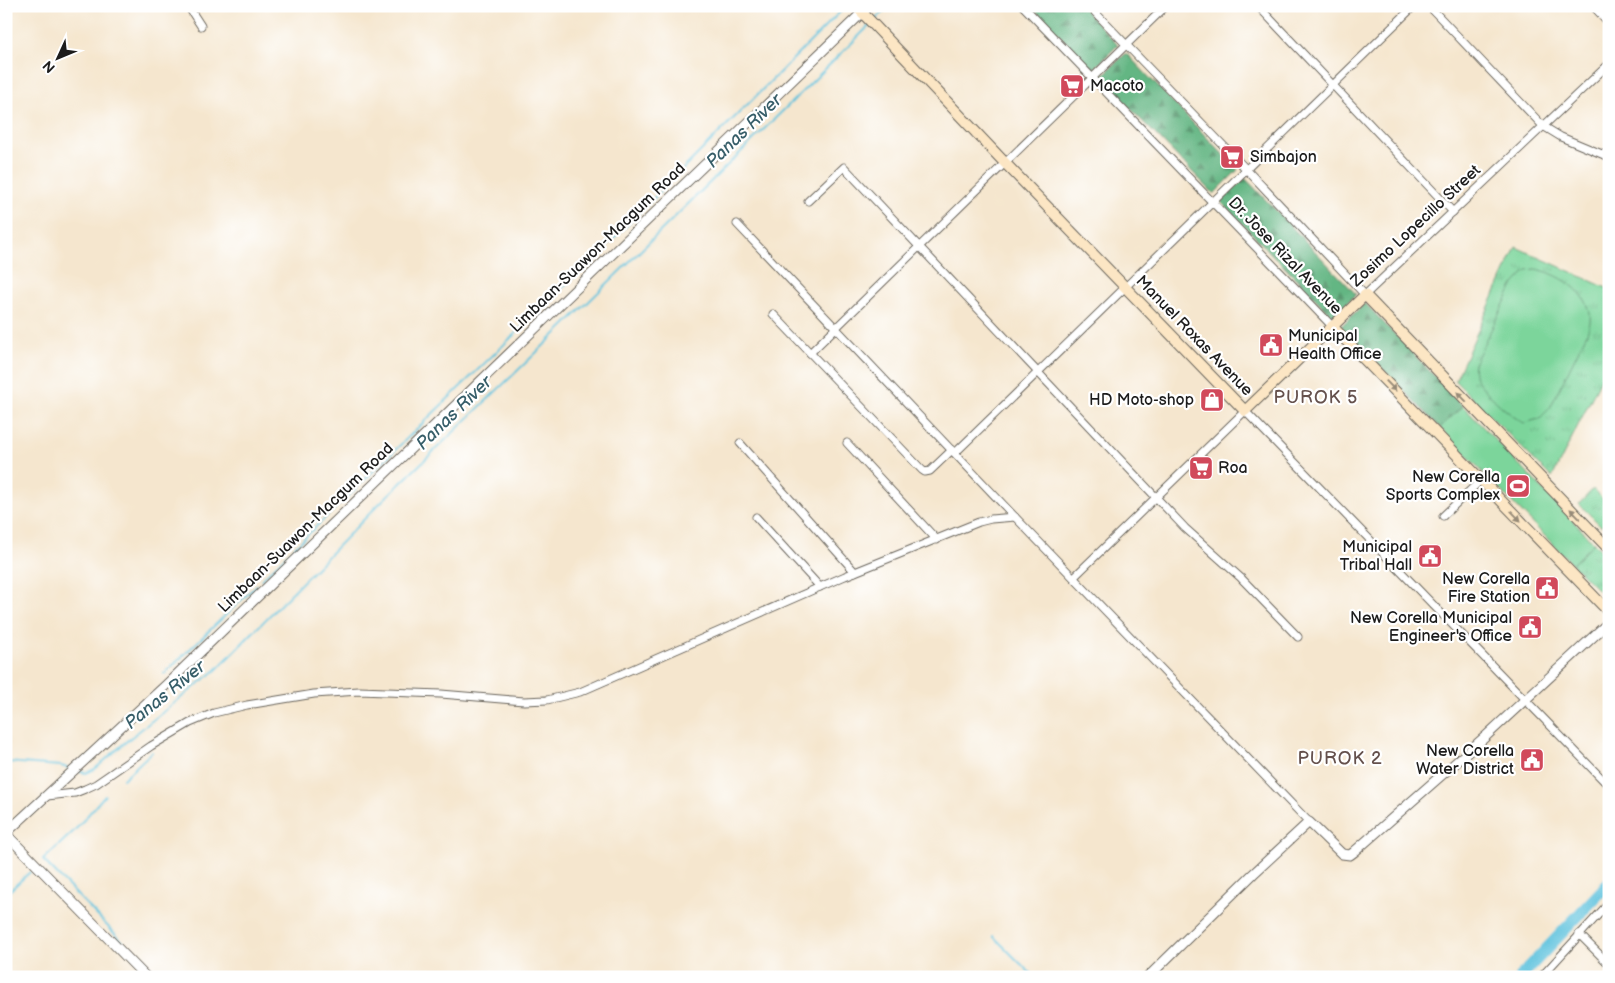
<svg xmlns="http://www.w3.org/2000/svg" width="1615" height="983" font-family="'Balsamiq Sans',sans-serif">
<style>
.forest{fill:url(#forest-firs);stroke:#406950}
.park{fill:url(#park-tufts);stroke:#4c785c}
.garden{fill:#7bd59b;stroke:#4c785c}
.lines{fill:none;stroke-linecap:round;stroke-linejoin:round}
.stream{stroke:#5fc2dd;stroke-width:2}
.river{stroke:#5fc2dd;stroke-width:12}
.minor-casing{stroke:#68635a;stroke-width:9}
.tertiary-casing{stroke:#68635a;stroke-width:11}
.secondary-casing{stroke:#68635a;stroke-width:12}
.minor{stroke:#fff;stroke-width:7}
.tertiary{stroke:#fff;stroke-width:9}
.secondary{stroke:#fce6c4;stroke-width:10}
.oneway{fill:#978b78}
.labels{text-anchor:middle;dominant-baseline:central;stroke-width:4.5;stroke-linejoin:round;paint-order:stroke}
.poi-label{font-size:16px;fill:#1c1c1c;stroke:#fff;text-anchor:end}
.street-label{font-size:16px;fill:#1c1c1c;stroke:#fff}
.water-label{font-size:18px;font-style:italic;fill:#375e69;stroke:#fff}
.neighbourhood-label{font-size:18px;letter-spacing:1px;fill:#65514d;stroke:#fff}
</style>
<defs>
<pattern id="forest-firs" width="22" height="20" patternUnits="userSpaceOnUse" patternTransform="scale(1.25)"><rect width="22" height="20" fill="#64b683"/><path d="M5 1l3.5 6h-7zM16 11l3.5 6h-7z" fill="#52936a"/></pattern>
<pattern id="park-tufts" width="24" height="20" patternUnits="userSpaceOnUse" patternTransform="scale(1.25)"><rect width="24" height="20" fill="#7bd59b"/><path d="M3 7l-1-3M5 7V3M7 7l1-3M15 17l-1-3M17 17v-4M19 17l1-3" fill="none" stroke="#6ab685"/></pattern>
</defs>
<rect width="100%" height="100%" fill="#fff"/>
<filter id="ink" filterUnits="userSpaceOnUse"><feTurbulence type="fractalNoise" baseFrequency=".02" numOctaves="2"/><feDisplacementMap in="SourceGraphic" scale="10" xChannelSelector="R" yChannelSelector="G"/><feConvolveMatrix kernelMatrix="1 2 1 2 8 2 1 2 1" color-interpolation-filters="sRGB"/></filter>
<filter id="wash" filterUnits="userSpaceOnUse"><feTurbulence type="fractalNoise" baseFrequency=".0096" numOctaves="4" result="noise"/><feDisplacementMap in="SourceGraphic" scale="20" xChannelSelector="R" yChannelSelector="G"/><feGaussianBlur stdDeviation="1.12" result="paint"/><feColorMatrix in="noise" values="0 0 0 0 0 0 0 0 0 0 0 0 0 0 0 0 0 1.4 0 .05"/><feComposite in="paint" operator="in"/></filter>
<g filter="url(#wash)">
<rect width="100%" height="100%" fill="#f5e6ce"/>
<!-- forest -->
<g class="forest">
<polygon points="1031,6 1081,6 1118,45 1093,70"/>
<polygon points="1126,53 1238,170 1214,194 1100,78"/>
<polygon points="1245,178 1356,294 1333,317 1221,202"/>
<polygon points="1365,303 1463,406 1440,428 1341,326"/>
</g>
<!-- park -->
<g class="park">
<polygon points="1516,247 1609,289 1609,363 1552,478 1455,381"/>
<polygon points="1593,489 1609,505 1609,518 1601,526 1579,504"/>
<polygon points="1594,543 1609,559 1609,601 1572,564"/>
</g>
<!-- garden -->
<g class="garden">
<path d="M1536 269C1557 273 1587 290 1590 314 1591 321 1589 327 1587 333L1550 408 1539 419 1524 423C1511 417 1481 389 1475 376 1473 372 1473 369 1474 364L1514 284 1527 270Z"/>
<polygon points="1463,406 1594,543 1572,564 1440,428"/>
</g>
<g class="lines">
<!-- stream -->
<g class="stream">
<polyline points="875,20 889,6"/>
<polyline points="261,580 621,231 844,8"/>
<polyline points="164,674 257,585"/>
<polyline points="6,762 61,766 71,769"/>
<polyline points="78,771 86,773 95,769 129,739 216,670 381,502 565,325 870,25"/>
<polyline points="123,779 152,752"/>
<polyline points="105,795 75,830 43,860 157,977"/>
<polyline points="6,894 30,872"/>
<polyline points="993,936 1034,977"/>
</g>
<!-- river -->
<polyline class="river" points="1520,977 1609,883"/>
</g>
</g>
<g filter="url(#ink)">
<g class="lines">
<defs>
<g id="minor">
<polyline points="188,6 201,26"/>
<polyline points="1023,6 1332,326"/>
<polyline points="1089,6 1246,169 1365,295 1609,64"/>
<polyline points="1258,6 1453,212"/>
<polyline points="1429,6 1543,126 1561,137 1609,157"/>
<polyline points="1593,6 1609,23"/>
<polyline points="808,201 844,167 1185,528 1241,578 1298,637"/>
<polyline points="737,224 1015,517 1309,822"/>
<polyline points="773,314 922,470 925,472 930,471 952,450"/>
<polyline points="810,353 1166,6"/>
<polyline points="740,443 855,572"/>
<polyline points="847,443 937,540"/>
<polyline points="955,453 1414,6"/>
<polyline points="1443,516 1481,480"/>
<polyline points="756,517 820,587"/>
<polyline points="1074,577 1245,411 1609,786"/>
<polyline points="47,796 75,793 85,789 96,784 151,746 190,723 214,713 247,705 314,694 359,691 441,694 524,701 547,700 580,692 845,576 979,522 991,519 1015,517"/>
<polyline points="1579,934 1609,964"/>
<polyline points="1541,977 1609,903"/>
</g>
<g id="tertiary">
<polyline points="6,833 166,685 869,6"/>
<polyline points="6,834 146,977"/>
<polyline points="1148,977 1253,874 1309,822 1342,854 1350,855 1354,852 1485,737 1609,622"/>
</g>
<g id="secondary">
<polyline points="856,6 1005,163 1245,411 1365,295 1609,549"/>
<polyline points="1332,326 1609,612"/>
</g>
</defs>
<!-- minor casing -->
<use href="#minor" class="minor-casing"/>
<!-- tertiary casing -->
<use href="#tertiary" class="tertiary-casing"/>
<!-- secondary casing -->
<use href="#secondary" class="secondary-casing"/>
<!-- minor -->
<use href="#minor" class="minor"/>
<!-- tertiary -->
<use href="#tertiary" class="tertiary"/>
<!-- secondary -->
<use href="#secondary" class="secondary"/>
</g>
<!-- one-way arrows -->
<defs><path id="oneway-solid" d="M-6-.8H1V-3.2L6.5 0L1 3.2V.8H-6Z" transform="scale(1.25)"/></defs>
<g class="oneway">
<use href="#oneway-solid" transform="translate(1391 386) rotate(46)"/>
<use href="#oneway-solid" transform="translate(1462 397) rotate(-134)"/>
<use href="#oneway-solid" transform="translate(1575 514) rotate(-134)"/>
<use href="#oneway-solid" transform="translate(1516 516) rotate(46)"/>
</g>
</g>
<!-- icons -->
<defs>
<symbol id="supermarket-square" viewBox="-11 -11 22 22"><rect x="-9" y="-9" width="18" height="18" rx="4" fill="#d1495b" stroke="#fff"/><path d="M-6-5.5h2.5l.6 2H6L4.5 2H-2.5L-4.4-4H-6ZM-1.5 3.2a1.3 1.3 0 1 0 .1 0ZM3 3.2a1.3 1.3 0 1 0 .1 0Z" fill="#fff"/></symbol>
<symbol id="civic-square" viewBox="-11 -11 22 22"><rect x="-9" y="-9" width="18" height="18" rx="4" fill="#d1495b" stroke="#fff"/><path d="M-.6-6.5H3V-4.5H.6V-3L4-1V1h2V6H-6V1h2V-1L-.6-3ZM-1.2 2.5V6h2.4V2.5Z" fill="#fff"/></symbol>
<symbol id="shop-square" viewBox="-11 -11 22 22"><rect x="-9" y="-9" width="18" height="18" rx="4" fill="#d1495b" stroke="#fff"/><path d="M-5-2.5h2.3a2.7 3.5 0 0 1 5.4 0H5L5.5 6h-11ZM-1.5-2.5h3a1.5 2.3 0 0 0-3 0Z" fill="#fff"/></symbol>
<symbol id="stadium-square" viewBox="-11 -11 22 22"><rect x="-9" y="-9" width="18" height="18" rx="4" fill="#d1495b" stroke="#fff"/><path d="M0-5a6.5 5 0 1 0 0 10a6.5 5 0 1 0 0-10ZM-3.5-1.8h7v3.6h-7Z" fill="#fff"/></symbol>
</defs>
<g fill-rule="evenodd">
<use href="#supermarket-square" x="1058" y="72" width="28" height="28"/>
<use href="#supermarket-square" x="1218" y="143" width="28" height="28"/>
<use href="#civic-square" x="1257" y="331" width="28" height="28"/>
<use href="#shop-square" x="1198" y="386" width="28" height="28"/>
<use href="#supermarket-square" x="1187" y="454" width="28" height="28"/>
<use href="#stadium-square" x="1504" y="472" width="28" height="28"/>
<use href="#civic-square" x="1416" y="542" width="28" height="28"/>
<use href="#civic-square" x="1533" y="574" width="28" height="28"/>
<use href="#civic-square" x="1516" y="613" width="28" height="28"/>
<use href="#civic-square" x="1518" y="746" width="28" height="28"/>
</g>
<g class="labels">
<!-- poi labels -->
<g class="poi-label">
<text x="1090" y="86" text-anchor="start">Macoto</text>
<text x="1250" y="157" text-anchor="start">Simbajon</text>
<text x="1288" y="336" text-anchor="start">Municipal<tspan x="1288" dy="18">Health Office</tspan></text>
<text x="1194" y="400">HD Moto-shop</text>
<text x="1218" y="468" text-anchor="start">Roa</text>
<text x="1500" y="477">New Corella<tspan x="1500" dy="18">Sports Complex</tspan></text>
<text x="1412" y="547">Municipal<tspan x="1412" dy="18">Tribal Hall</tspan></text>
<text x="1530" y="579">New Corella<tspan x="1530" dy="18">Fire Station</tspan></text>
<text x="1512" y="618">New Corella Municipal<tspan x="1512" dy="18">Engineer's Office</tspan></text>
<text x="1514" y="751">New Corella<tspan x="1514" dy="18">Water District</tspan></text>
</g>
<!-- street labels -->
<g class="street-label">
<text transform="translate(1416 226) rotate(-43)">Zosimo Lopecillo Street</text>
<text transform="translate(598 248) rotate(-44)">Limbaan-Suawon-Macgum Road</text>
<text transform="translate(1285 256) rotate(46)">Dr. Jose Rizal Avenue</text>
<text transform="translate(1194 336) rotate(46)">Manuel Roxas Avenue</text>
<text transform="translate(306 528) rotate(-44)">Limbaan-Suawon-Macgum Road</text>
</g>
<!-- water labels -->
<g class="water-label">
<text transform="translate(744 131) rotate(-44)">Panas River</text>
<text transform="translate(454 413) rotate(-44)">Panas River</text>
<text transform="translate(165 695) rotate(-39)">Panas River</text>
</g>
<!-- neighbourhood labels -->
<g class="neighbourhood-label">
<text x="1316" y="397">PUROK 5</text>
<text x="1340" y="758">PUROK 2</text>
</g>
</g>
<!-- margin -->
<rect width="1615" height="983" fill="none" stroke="#fff" stroke-width="25"/>
<!-- north arrow -->
<g transform="translate(58 58) rotate(226)" stroke="#ffffff" stroke-width="4" paint-order="stroke">
<path d="M0-4L9 19L0 12L-9 19Z" fill="#1c1c1c"/>
<text y="-8" font-size="14" font-weight="bold" text-anchor="middle" fill="#1c1c1c">N</text>
</g>
</svg>
